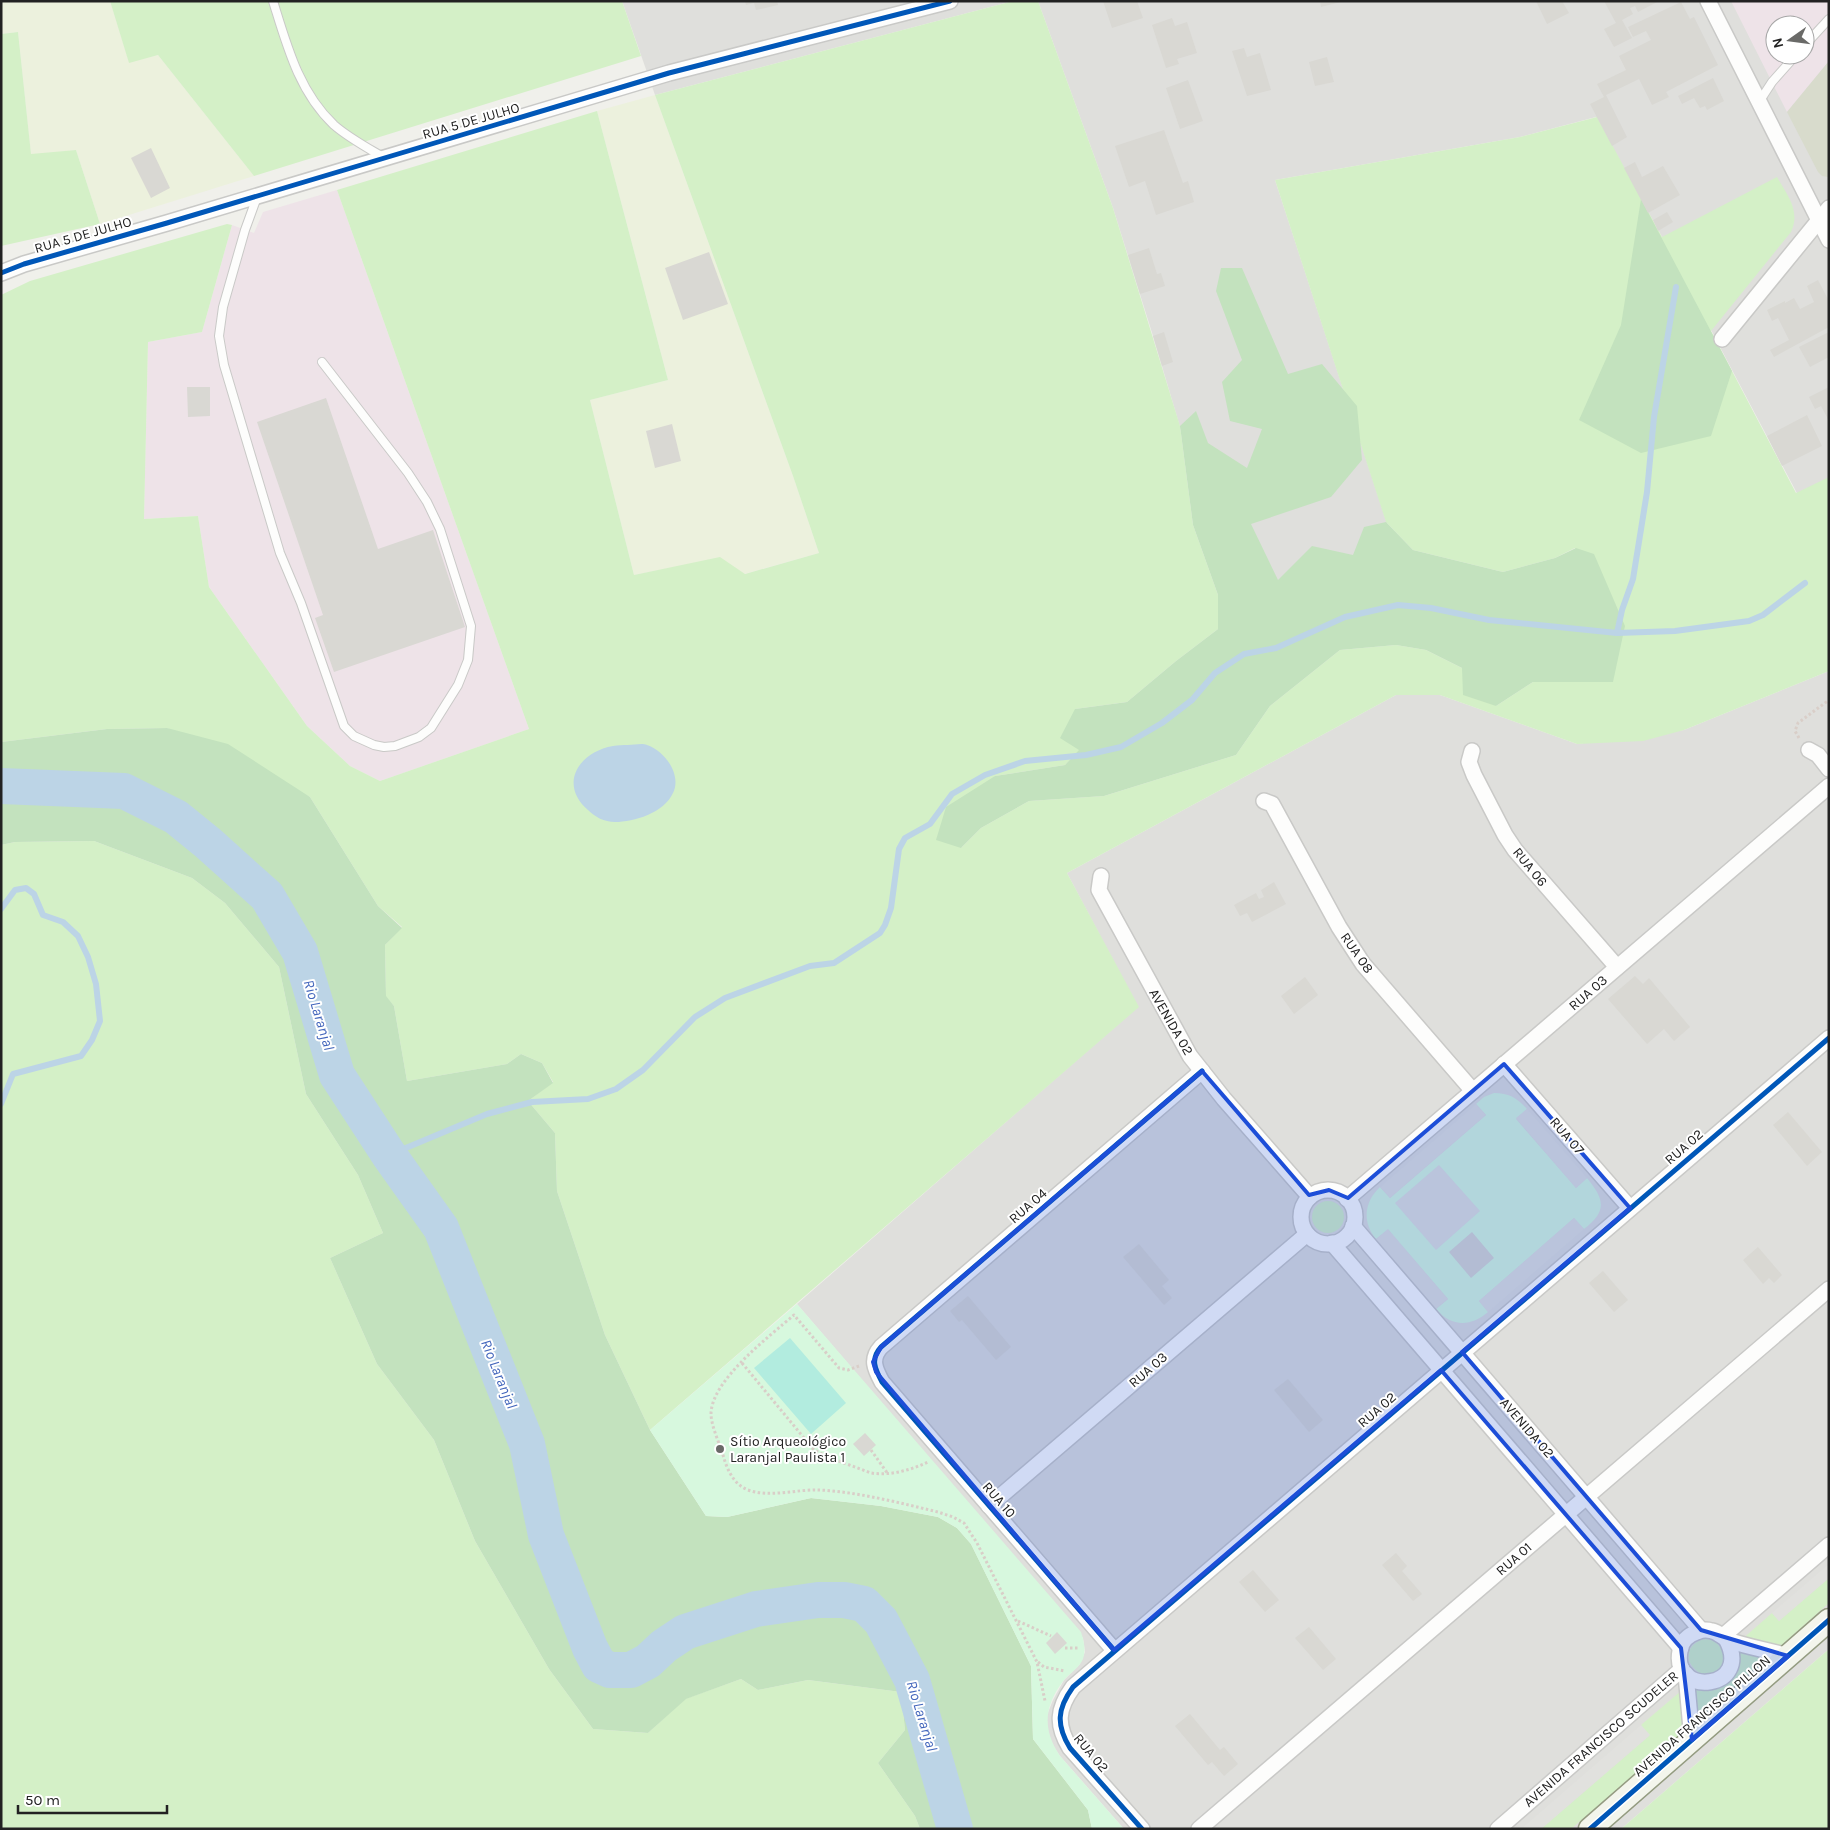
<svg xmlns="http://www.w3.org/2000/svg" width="1830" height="1830" font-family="Karla,sans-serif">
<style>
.residential{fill:#dfdfdc;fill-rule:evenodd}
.industrial{fill:#eee3e8;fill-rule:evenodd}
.construction{fill:#d8dbcc}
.farmland{fill:#ecf1dd}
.grass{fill:#d4f0c7}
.forest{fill:#c3e2be}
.park{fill:#d7f8de}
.pitch{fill:#b2ecdf}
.parking{fill:#e1e1de}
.water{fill:#bcd4e6}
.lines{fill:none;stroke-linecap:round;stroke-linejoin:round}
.stream{stroke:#bcd4e6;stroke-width:6}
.river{stroke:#bcd4e6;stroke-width:36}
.building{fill:#d9d8d3}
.lane-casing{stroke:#c9c9c7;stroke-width:10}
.street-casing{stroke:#c9c9c7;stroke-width:18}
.secondary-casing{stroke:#949c81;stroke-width:25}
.path{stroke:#d9cec8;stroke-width:3;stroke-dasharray:2.5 2.5;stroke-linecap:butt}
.lane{stroke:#fdfdfc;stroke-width:8}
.street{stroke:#fdfdfc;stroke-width:15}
.secondary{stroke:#f3f5ec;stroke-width:22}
.cycleway-casing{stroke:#fff;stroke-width:8}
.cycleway{stroke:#0057b8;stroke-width:5}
.marked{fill:#1d4ed8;fill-opacity:0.2;stroke:#1d4ed8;stroke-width:4;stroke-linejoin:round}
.poi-dot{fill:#6a6a68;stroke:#fff;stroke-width:2}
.labels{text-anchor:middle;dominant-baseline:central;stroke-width:4;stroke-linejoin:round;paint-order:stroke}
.street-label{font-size:14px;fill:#222;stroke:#fff}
.poi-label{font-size:14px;fill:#222;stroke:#fff;text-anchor:start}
.water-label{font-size:15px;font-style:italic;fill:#4366bc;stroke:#fff}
</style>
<rect width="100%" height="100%" fill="#f0f0eb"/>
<!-- residential -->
<g class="residential">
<polygon points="622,1 1013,1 655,95"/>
<path d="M1038 1H1829V554L1662 237 1596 117 1520 137 1275 180 1396 551 1232 602 1153 336 1113 208ZM1775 25H1805V55H1775Z"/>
<polygon points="1829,671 1829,1649 1621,1829 1124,1829 1060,1756 1052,1744 1047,1729 1047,1715 1053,1700 1064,1680 1080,1664 1085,1652 1083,1638 797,1304 1138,1007 1067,873 1396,695 1440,695 1577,744 1684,730"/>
</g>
<!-- industrial -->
<g class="industrial">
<path d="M1731 1H1829V61L1787 112ZM1775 25H1805V55H1775Z"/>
<polygon points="337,190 529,729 380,781 350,766 307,726 209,587 198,516 144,519 148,342 202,332 232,225 254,233 263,212"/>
</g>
<!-- construction -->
<polygon class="construction" points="1829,61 1829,177 1828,177 1822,176 1818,172 1787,112"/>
<!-- farmland -->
<g class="farmland">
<polygon points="1,1 110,1 129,62 158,55 254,176 100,224 76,150 31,155 18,32 1,34"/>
<polygon points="655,95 793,476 819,553 744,574 720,558 634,575 590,400 668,380 597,111"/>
</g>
<!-- grass -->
<g class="grass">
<polygon points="110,1 622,1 641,56 254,176 158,55 129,63"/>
<path d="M1013 1H1038L1113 208 1180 426 1193 525 1218 595V629L1176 661 1127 702 1075 709 1080 750 1065 765 995 776 961 848 981 828 1029 801 1104 796 1236 755 1270 706 1340 650 1396 645 1426 650 1462 668 1496 706 1533 682H1613L1575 548 1555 558 1503 572 1413 550 1386 522 1275 180 1520 137 1597 117 1662 237 1777 177C1787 195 1801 211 1791 232L1711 331 1796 493 1829 477V671L1684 730 1643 741 1577 744 1440 695H1396L1067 873 1139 1007 650 1430 605 1335 557 1191 555 1133 528 1101 553 1082 542 1063 521 1054 507 1064 407 1081 394 1006 386 997 385 945 402 927 378 906 310 797 167 728 107 729 1 742V295L30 281 227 224 232 225 202 332 148 342 144 519 198 516 209 587 307 726 350 766 380 781 529 729 337 190 597 111 668 380 590 400 634 575 720 557 745 574 819 553 793 476 655 95Z"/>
<polygon points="18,32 31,154 76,150 100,224 1,246 1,34"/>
<polygon points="94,841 192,878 225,903 279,967 306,1094 358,1175 383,1233 330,1258 377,1364 434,1440 475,1541 549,1669 593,1729 648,1733 685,1699 741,1679 758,1690 808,1680 901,1692 905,1730 878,1763 915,1816 920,1829 1,1829 1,845 15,842"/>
<circle cx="1328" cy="1217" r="16"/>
<path d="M1829 1578V1603L1679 1735 1571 1829H1541L1649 1736 1641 1725 1701 1674C1667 1653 1712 1619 1724 1655L1772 1613 1779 1621Z"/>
<polygon points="1829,1649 1829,1829 1621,1829"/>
</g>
<!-- forest -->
<g class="forest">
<polygon points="1641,199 1732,371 1711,436 1641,453 1579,420 1621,325"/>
<polygon points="1221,268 1242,268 1288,374 1322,364 1357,406 1362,460 1331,497 1251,524 1278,580 1312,546 1353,555 1364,527 1386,522 1413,550 1503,572 1555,558 1576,548 1594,554 1625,626 1613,682 1533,682 1496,706 1463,695 1462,668 1426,650 1396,645 1340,650 1270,706 1236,755 1104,796 1029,801 981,828 961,848 936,840 946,807 995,776 1065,765 1079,750 1060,738 1075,709 1127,702 1176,661 1218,629 1218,595 1193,525 1180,426 1196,411 1208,443 1247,468 1262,429 1230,421 1222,382 1242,360 1216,291"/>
<polygon points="167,728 228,744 310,797 378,906 402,928 385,945 386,996 394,1006 407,1081 507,1064 521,1054 542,1063 553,1083 528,1101 555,1133 557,1191 605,1335 650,1430 706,1516 727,1517 811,1498 881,1506 938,1517 957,1528 971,1544 1031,1666 1033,1739 1088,1810 1092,1829 920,1829 915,1816 878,1763 905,1730 901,1692 808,1680 758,1690 741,1679 686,1699 648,1733 593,1729 549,1669 475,1541 434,1440 377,1364 330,1258 383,1233 358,1175 306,1094 279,967 225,903 192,878 94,841 15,842 1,845 1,742 107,729"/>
</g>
<!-- park -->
<g class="park">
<path d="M1494 1093C1509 1093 1517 1098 1527 1109L1516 1119 1576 1188 1587 1178C1605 1200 1607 1211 1584 1229L1574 1218 1479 1301 1488 1312C1471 1327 1451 1327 1436 1309L1448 1299 1388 1230 1376 1239C1362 1222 1364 1202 1380 1187L1390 1198 1486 1115 1476 1104 1484 1097Z"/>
<path d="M797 1304 1081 1632C1084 1641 1086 1650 1083 1659 1079 1668 1070 1673 1064 1680 1044 1706 1042 1729 1060 1756L1124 1829H1092L1088 1810 1033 1739 1031 1666 971 1544 957 1528 938 1517 881 1506 811 1498 727 1517 706 1516 650 1430Z"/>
</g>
<!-- pitch -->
<polygon class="pitch" points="790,1338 846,1403 811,1434 754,1368"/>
<!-- parking -->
<g class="parking">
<polygon points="1476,1104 1486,1115 1390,1198 1380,1187"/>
<polygon points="1527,1109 1587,1178 1576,1188 1516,1118"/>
<polygon points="1439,1165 1480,1211 1436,1250 1395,1203"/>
<polygon points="1574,1218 1584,1229 1488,1312 1479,1301"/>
<polygon points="1388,1229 1448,1299 1436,1309 1376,1239"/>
<polygon points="1829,1564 1829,1578 1779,1621 1772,1613"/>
<polygon points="1641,1725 1650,1735 1541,1829 1521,1829"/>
</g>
<!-- water -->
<path class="water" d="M628 745C634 745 642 743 647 745 665 751 682 775 673 793 664 813 634 822 615 822 604 822 595 817 588 810 558 784 579 752 613 746 618 745 623 745 628 745Z"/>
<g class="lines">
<!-- stream -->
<g class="stream">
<polyline points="1617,633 1622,610 1633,579 1647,492 1654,417 1676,287"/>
<polyline points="1,909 15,890 26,888 34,894 43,915 63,922 78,936 88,957 96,984 100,1021 92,1040 81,1056 13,1074 1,1104"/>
<polyline points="389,1155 487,1114 532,1102 588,1099 616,1089 643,1070 695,1017 725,998 810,966 834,963 880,933 885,925 891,908 899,849 905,838 930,824 952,794 985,775 1025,761 1086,755 1121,747 1162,723 1192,700 1215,673 1244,654 1276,648 1345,617 1398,605 1431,608 1489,620 1617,633 1675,631 1749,621 1763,615 1805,583"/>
</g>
<!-- river -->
<polyline class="river" points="1,786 124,791 176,817 208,843 267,896 300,952 337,1075 389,1155 441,1228 527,1444 546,1535 590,1648 599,1665 610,1670 631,1670 648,1661 664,1646 685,1632 756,1609 818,1600 844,1600 864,1604 881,1621 912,1680 955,1829"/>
</g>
<!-- building -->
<g class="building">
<polygon points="745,1 777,1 778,5 756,10 754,3 746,5"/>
<polygon points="1103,1 1137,1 1143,18 1112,28"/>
<polygon points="1320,1 1341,1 1341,2 1321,7"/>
<polygon points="1536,1 1562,1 1569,13 1547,24"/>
<polygon points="1604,1 1659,1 1638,12 1635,6 1630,8 1633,14 1622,20 1632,38 1614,47 1604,29 1616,23"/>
<polygon points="1681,2 1690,19 1694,17 1718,65 1666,92 1669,97 1652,105 1639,79 1606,95 1627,137 1612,146 1590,104 1604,97 1597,84 1626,70 1619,56 1651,40 1646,31 1633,37 1628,27"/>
<polygon points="1172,18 1175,26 1187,22 1197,53 1177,59 1179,64 1166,68 1152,25"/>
<polygon points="1244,48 1247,57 1260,53 1271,90 1247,96 1232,51"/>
<polygon points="1327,57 1334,82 1315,86 1309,62"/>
<polygon points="1713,78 1724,101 1707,110 1705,106 1700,108 1694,98 1682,104 1678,96"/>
<polygon points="1188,80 1203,121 1180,129 1166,88"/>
<polygon points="1164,130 1183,183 1188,181 1194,202 1156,215 1145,181 1129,187 1115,146"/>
<polygon points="151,148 170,188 151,198 131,158"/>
<polygon points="1635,162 1642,177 1663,166 1680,195 1648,213 1624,168"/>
<polygon points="1667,212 1673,222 1658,231 1653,220"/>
<polygon points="1149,248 1157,274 1161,273 1165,286 1140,294 1128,255"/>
<polygon points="709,252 728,304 683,320 665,268"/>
<polygon points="1818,280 1829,301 1829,327 1774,357 1770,350 1789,340 1778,318 1772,321 1767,310 1785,301 1785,303 1794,298 1800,309 1814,302 1807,286"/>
<polygon points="1164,332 1173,362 1162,366 1153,336"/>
<polygon points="1829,332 1829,357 1810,367 1799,347"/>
<polygon points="187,387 210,387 210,416 188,417"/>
<polygon points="1829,387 1829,421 1821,406 1815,409 1809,397"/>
<polygon points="326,398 378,549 433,530 465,627 334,672 315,618 323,615 257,422"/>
<polygon points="1807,415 1822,446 1782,466 1767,436"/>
<polygon points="672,424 681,461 655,468 646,431"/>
<polygon points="1274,882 1286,904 1252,922 1247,913 1240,916 1234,905 1256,893 1259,899 1264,897 1261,890"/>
<polygon points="1635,976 1643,984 1649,978 1690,1027 1674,1041 1664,1029 1647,1044 1608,999"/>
<polygon points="1305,977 1318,995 1294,1014 1281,996"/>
<polygon points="1788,1112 1822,1152 1807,1166 1773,1125"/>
<polygon points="1472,1232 1494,1258 1471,1278 1449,1252"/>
<polygon points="1139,1244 1169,1280 1162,1286 1172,1298 1164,1305 1123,1257"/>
<polygon points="1758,1247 1782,1275 1774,1283 1769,1278 1763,1284 1743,1260"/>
<polygon points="1603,1271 1628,1300 1614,1312 1589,1283"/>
<polygon points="968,1296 1011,1347 996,1360 962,1320 959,1322 950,1311"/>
<polygon points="1288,1379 1323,1420 1309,1432 1274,1390"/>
<polygon points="865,1433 876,1445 864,1456 853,1444"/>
<polygon points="1396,1553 1407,1566 1402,1571 1422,1594 1413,1601 1382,1565"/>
<polygon points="1253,1570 1279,1600 1265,1612 1239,1582"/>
<polygon points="1309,1627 1336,1659 1323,1670 1295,1638"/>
<polygon points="1057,1632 1067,1643 1055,1654 1046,1643"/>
<polygon points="1190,1714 1220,1750 1224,1747 1238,1764 1224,1776 1212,1762 1208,1765 1175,1726"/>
</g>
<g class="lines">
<defs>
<g id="lane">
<path d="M273 1C287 46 299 92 334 125 349 138 366 147 383 157"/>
<polyline points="1805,45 1829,19"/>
<polyline points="1759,102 1772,82 1796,55"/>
<polyline points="257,197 245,230 223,307 219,336 224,365 280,553 301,603 344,726 354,736 374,745 384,747 395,746 419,737 431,728 458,685 468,660 471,626 440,529 427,502 408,473 322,362"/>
</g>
<g id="street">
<polyline points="1708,1 1829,240"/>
<polyline points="1,273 24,264 167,223 669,73 950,1"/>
<polyline points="1722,339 1829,208"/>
<polyline points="1809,750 1818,755 1829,769"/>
<polyline points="1472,751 1469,762 1474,775 1505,835 1515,850 1617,967"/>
<polyline points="1264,801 1272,804 1339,927 1363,964 1473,1091"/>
<polyline points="1101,876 1099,890 1190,1056 1224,1099 1310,1197"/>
<polyline points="1504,1064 1630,1208"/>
<circle cx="1328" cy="1217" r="27"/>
<polyline points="1347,1199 1829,786"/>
<polyline points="1353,1226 1701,1630"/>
<polyline points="1332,1243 1681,1648"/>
<polyline points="989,1506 1307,1234"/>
<polyline points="1723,1636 1829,1545"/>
<path d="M1726 1639C1754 1690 1671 1698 1680 1651 1681 1642 1688 1635 1697 1632 1701 1630 1706 1629 1712 1631 1718 1632 1722 1637 1728 1640 1747 1647 1768 1650 1788 1656"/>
<path d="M1114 1650 882 1382C875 1369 870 1359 881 1347L1202 1071"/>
<polyline points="1686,1674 1692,1740"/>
<path d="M1142 1829 1070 1748C1056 1725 1057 1709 1073 1687L1829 1038"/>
<polyline points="1199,1829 1829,1289"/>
<polyline points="1498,1829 1682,1669"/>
</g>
<polyline id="secondary" points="1590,1829 1829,1620"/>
</defs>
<!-- lane casing -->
<use href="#lane" class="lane-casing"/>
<!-- street casing -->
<use href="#street" class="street-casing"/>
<!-- secondary casing -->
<use href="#secondary" class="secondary-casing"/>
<!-- path -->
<g class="path">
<polyline points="1799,738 1795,731 1798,723 1829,700"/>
<path d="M742 1363 814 1450 828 1457 871 1473C890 1476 911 1470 928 1462"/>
<path d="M859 1366 848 1370 839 1368 794 1315C770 1336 710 1381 711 1415 712 1428 719 1442 723 1455 727 1469 733 1484 748 1490 770 1498 797 1489 819 1490 859 1492 900 1503 938 1512L953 1517 964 1523 977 1543 1037 1662 1045 1701"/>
<polyline points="871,1450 888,1474"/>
<polyline points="1018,1621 1051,1636"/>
<polyline points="1065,1648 1080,1648"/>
<polyline points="1038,1662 1044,1667 1065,1671"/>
</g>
<!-- lane -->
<use href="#lane" class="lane"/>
<!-- street -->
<use href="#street" class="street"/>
<!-- secondary -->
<use href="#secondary" class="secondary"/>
<defs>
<g id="cycleway">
<polyline points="1,273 24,264 167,223 669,73 950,1"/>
<path d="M1114 1650 882 1382C875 1369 870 1359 881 1347L1202 1071"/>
<path d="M1142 1829 1070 1748C1056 1725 1057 1709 1073 1687L1829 1038"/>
<polyline points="1590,1829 1829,1620"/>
</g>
</defs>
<!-- cycleway casing -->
<use href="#cycleway" class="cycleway-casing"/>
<!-- cycleway -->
<use href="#cycleway" class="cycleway"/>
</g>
<!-- marked area -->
<path class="marked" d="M1504 1064 1630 1208 1462 1352 1701 1630 1788 1656 1692 1740 1681 1648 1441 1370 1114 1650 876 1372 873 1362 881 1347 1202 1071 1309 1195 1329 1190 1348 1198Z"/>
<!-- markers -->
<circle class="poi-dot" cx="720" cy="1449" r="5"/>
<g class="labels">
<!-- street labels -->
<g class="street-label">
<text transform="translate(471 121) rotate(-16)">RUA 5 DE JULHO</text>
<text transform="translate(83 235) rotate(-16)">RUA 5 DE JULHO</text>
<text transform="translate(1530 867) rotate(51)">RUA 06</text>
<text transform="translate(1357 953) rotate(55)">RUA 08</text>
<text transform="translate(1588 993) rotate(-41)">RUA 03</text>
<text transform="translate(1171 1022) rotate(60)">AVENIDA 02</text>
<text transform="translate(1567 1136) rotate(49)">RUA 07</text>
<text transform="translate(1684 1147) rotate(-41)">RUA 02</text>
<text transform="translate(1028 1206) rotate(-41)">RUA 04</text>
<text transform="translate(1148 1370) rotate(-41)">RUA 03</text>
<text transform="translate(1377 1410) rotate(-41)">RUA 02</text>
<text transform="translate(1527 1428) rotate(49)">AVENIDA 02</text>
<text transform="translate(999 1500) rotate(49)">RUA 10</text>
<text transform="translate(1514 1559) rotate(-41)">RUA 01</text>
<text transform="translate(1702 1716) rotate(-41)">AVENIDA FRANCISCO PILLON</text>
<text transform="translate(1601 1739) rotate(-41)">AVENIDA FRANCISCO SCUDELER</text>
<text transform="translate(1091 1753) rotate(50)">RUA 02</text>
</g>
<!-- poi labels -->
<g class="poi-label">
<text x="730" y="1441">Sítio Arqueológico<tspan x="730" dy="16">Laranjal Paulista 1</tspan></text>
</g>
<!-- water labels -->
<g class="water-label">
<text transform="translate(319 1015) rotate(73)">Rio Laranjal</text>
<text transform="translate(499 1374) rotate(68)">Rio Laranjal</text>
<text transform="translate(922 1716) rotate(73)">Rio Laranjal</text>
</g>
</g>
<!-- border -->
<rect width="1830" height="1830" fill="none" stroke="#222222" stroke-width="5"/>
<!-- north arrow -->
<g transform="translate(1790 40) rotate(256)"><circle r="24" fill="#ffffff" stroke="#a7a7a7"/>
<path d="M0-4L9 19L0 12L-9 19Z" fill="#6a6a68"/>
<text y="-8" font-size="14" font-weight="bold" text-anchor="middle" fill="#222222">N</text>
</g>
<!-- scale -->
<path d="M18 1805v8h149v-8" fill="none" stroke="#222222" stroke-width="2.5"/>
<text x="25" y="1805" font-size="15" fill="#222222" stroke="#ffffff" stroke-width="4" paint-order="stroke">50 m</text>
</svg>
